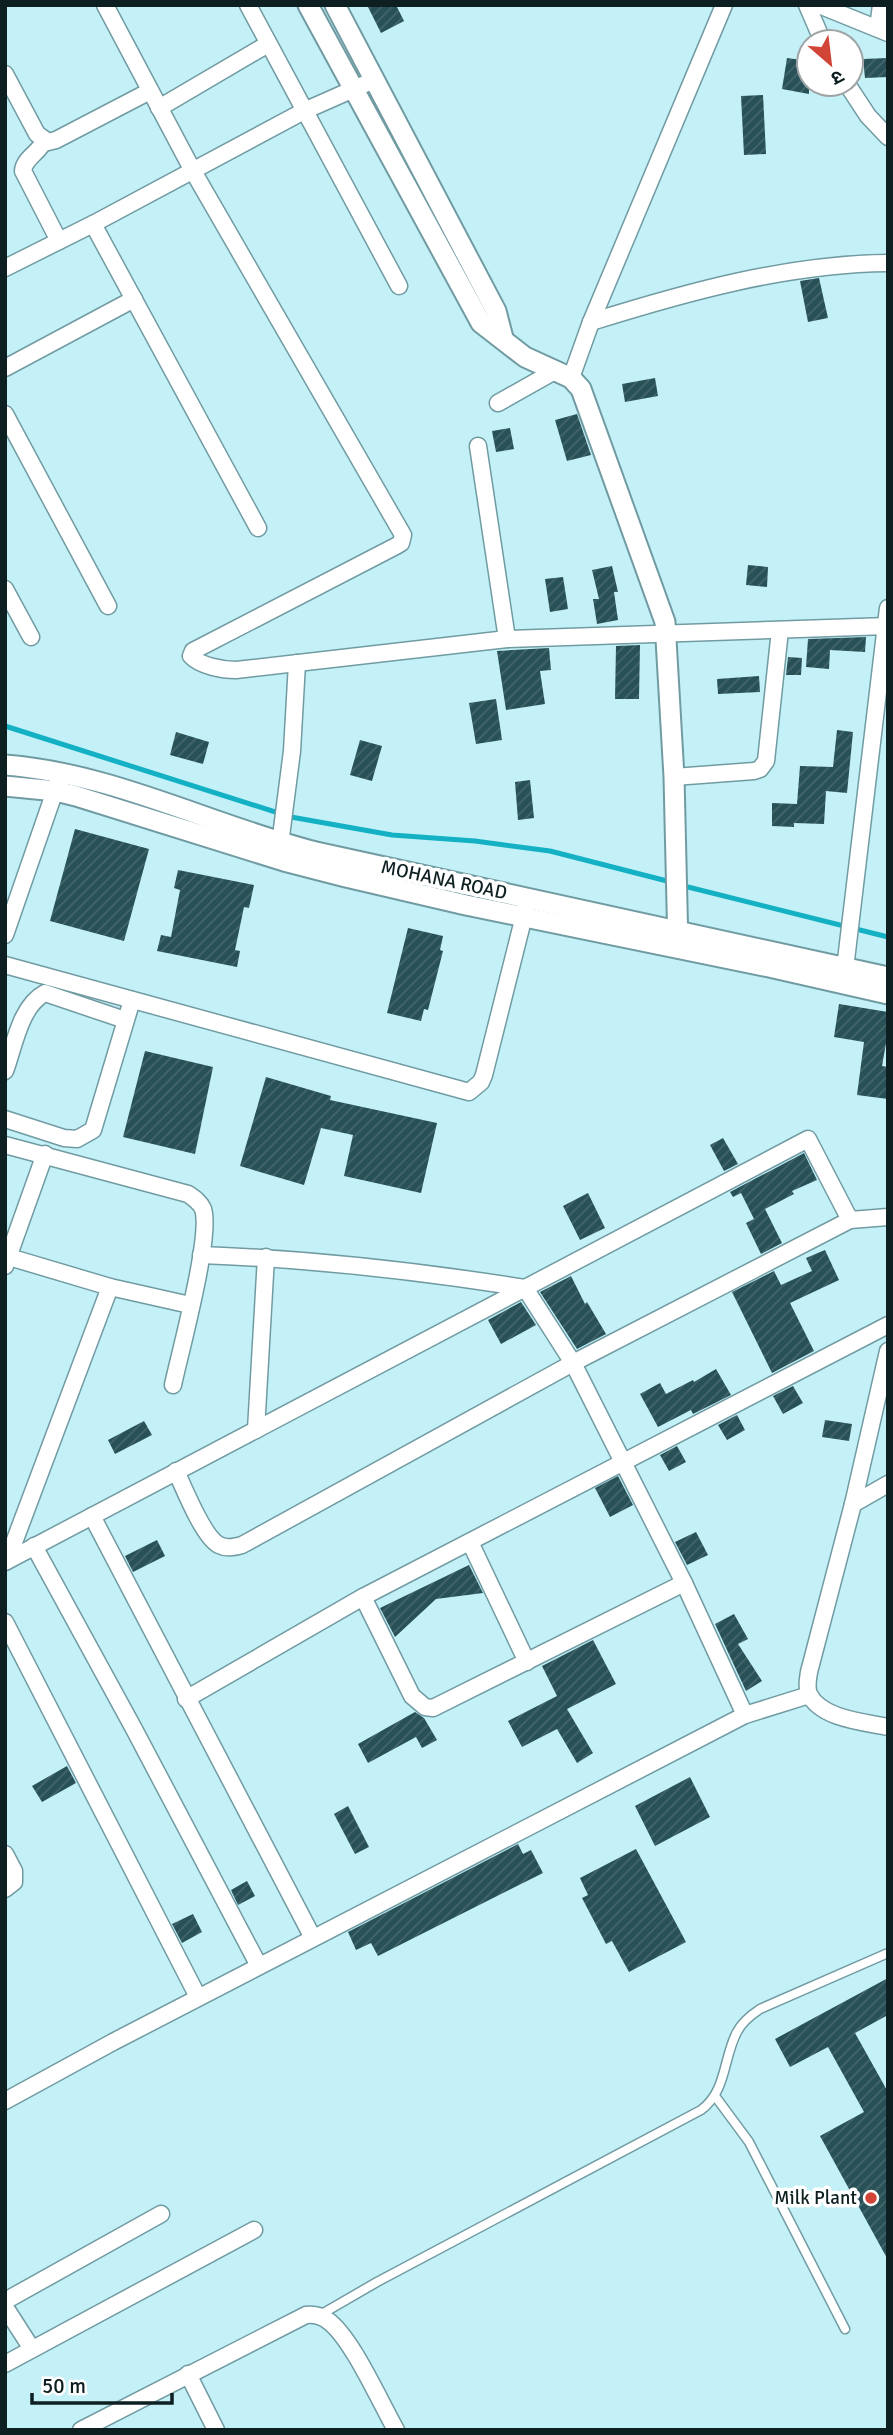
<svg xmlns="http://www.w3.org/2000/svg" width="893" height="2435" font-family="Signika,'Noto Sans Devanagari',sans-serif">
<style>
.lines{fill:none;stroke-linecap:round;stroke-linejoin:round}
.stream{stroke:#14b0c4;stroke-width:5}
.building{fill:url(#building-hatch)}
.service-casing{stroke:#719ba2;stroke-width:11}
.minor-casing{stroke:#719ba2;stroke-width:19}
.tertiary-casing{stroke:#719ba2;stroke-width:23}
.service{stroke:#fff;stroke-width:8}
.minor{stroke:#fff;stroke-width:16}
.tertiary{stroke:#fff;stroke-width:19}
.poi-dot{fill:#d14436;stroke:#fff;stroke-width:2.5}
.labels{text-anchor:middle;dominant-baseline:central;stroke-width:7;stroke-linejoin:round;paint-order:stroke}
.street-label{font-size:19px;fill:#0e1f22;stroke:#fff}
.poi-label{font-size:19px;fill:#0e1f22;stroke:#fff;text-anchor:end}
</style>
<defs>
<pattern id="building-hatch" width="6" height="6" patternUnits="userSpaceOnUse" patternTransform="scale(1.75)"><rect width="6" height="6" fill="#285057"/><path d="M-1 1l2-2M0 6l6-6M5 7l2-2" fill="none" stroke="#45666b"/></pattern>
</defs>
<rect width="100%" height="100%" fill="#c4f1f8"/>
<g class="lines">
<!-- stream -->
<g class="stream">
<polyline points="5,726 291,817 392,835 475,841 550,851 671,882"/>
<polyline points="680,885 888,937"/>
</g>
</g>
<!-- building -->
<g class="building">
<polygon points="367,5 396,5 404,21 381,33"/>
<polygon points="787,58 809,61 809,94 782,89"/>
<polygon points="888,58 888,77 865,78 863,59"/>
<polygon points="763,95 766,154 744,155 741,96"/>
<polygon points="819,278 828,318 808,322 800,281"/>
<polygon points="655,378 658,396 625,402 622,384"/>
<polygon points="577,414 591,455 567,461 555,420"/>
<polygon points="510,428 514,449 496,452 492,431"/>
<polygon points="748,565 768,567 767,587 746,585"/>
<polygon points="612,566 618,592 614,592 618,620 597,624 593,599 599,599 592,570"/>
<polygon points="563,577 568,609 550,612 545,579"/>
<polygon points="866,637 865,652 830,650 829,669 806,667 808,639"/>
<polygon points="640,645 639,699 615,699 616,646"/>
<polygon points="549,648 551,670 540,671 545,704 506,710 497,651"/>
<polygon points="788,657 802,658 801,675 786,675"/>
<polygon points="759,676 760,692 718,694 717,679"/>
<polygon points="496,699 502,740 476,744 469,703"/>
<polygon points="837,730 853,732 847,793 826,791 824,824 794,823 794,827 772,826 772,803 797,804 800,766 833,767"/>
<polygon points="176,732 209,742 203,764 170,755"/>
<polygon points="360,740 382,746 372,781 350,775"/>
<polygon points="530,780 534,818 518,820 515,782"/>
<polygon points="75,829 149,849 124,941 50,921"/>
<polygon points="178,870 254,885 249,908 244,907 235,950 240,951 237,967 157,951 161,935 171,937 180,890 174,888"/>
<polygon points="408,928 443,936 440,950 443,951 428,1010 424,1009 421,1021 387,1013"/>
<polygon points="839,1004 888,1012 888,1032 882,1066 888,1067 888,1099 857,1095 864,1042 834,1037"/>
<polygon points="145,1051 213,1067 195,1154 123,1137"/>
<polygon points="266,1077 331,1096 330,1100 437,1123 421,1193 344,1176 353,1135 321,1128 304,1185 240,1166"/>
<polygon points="723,1138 738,1164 724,1171 710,1145"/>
<polygon points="804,1153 817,1180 792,1191 794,1194 765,1209 782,1243 761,1254 746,1223 754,1219 741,1193 733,1197 730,1192"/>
<polygon points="588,1193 605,1228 580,1240 563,1206"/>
<polygon points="825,1250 839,1280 790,1303 814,1351 772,1373 732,1292 774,1271 781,1285 812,1271 806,1258"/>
<polygon points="571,1276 585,1304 587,1302 606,1334 577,1349 540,1292"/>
<polygon points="521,1302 536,1325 501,1344 488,1320"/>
<polygon points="716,1369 731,1395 693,1414 691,1410 658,1427 640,1394 660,1383 666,1394 693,1380 694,1382"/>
<polygon points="793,1386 803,1403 783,1414 773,1396"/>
<polygon points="737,1415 745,1430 727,1440 718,1425"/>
<polygon points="825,1420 852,1424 849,1441 822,1437"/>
<polygon points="144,1421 152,1435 115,1454 108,1440"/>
<polygon points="677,1446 686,1462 669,1471 660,1455"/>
<polygon points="618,1476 633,1505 610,1517 595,1488"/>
<polygon points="696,1532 708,1555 687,1565 675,1542"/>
<polygon points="157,1540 165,1556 133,1572 125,1556"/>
<polygon points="469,1565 483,1593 436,1599 395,1637 380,1608"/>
<polygon points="734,1614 748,1639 738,1644 762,1681 746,1691 715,1624"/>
<polygon points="593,1640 616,1684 567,1709 593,1753 577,1763 557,1729 522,1747 508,1721 557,1696 542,1666"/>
<polygon points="415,1712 424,1718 437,1740 422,1748 416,1737 368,1763 358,1744"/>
<polygon points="67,1766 76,1783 42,1802 32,1786"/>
<polygon points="690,1777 710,1817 655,1846 635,1806"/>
<polygon points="348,1806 369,1847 355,1854 334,1814"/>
<polygon points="518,1844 523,1854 531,1850 543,1873 378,1956 371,1943 356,1950 348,1932"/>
<polygon points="636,1849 686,1942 629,1972 612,1941 606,1944 582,1898 588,1895 580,1878"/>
<polygon points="247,1881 255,1896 238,1905 231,1890"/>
<polygon points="193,1914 202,1932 182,1943 172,1924"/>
<polygon points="888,1978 888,2015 855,2033 888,2092 888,2260 820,2136 864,2112 828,2047 790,2067 775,2039"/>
</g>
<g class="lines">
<defs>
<g id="service">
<polyline points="715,2096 749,2142 845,2329"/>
<path d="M320 2315 377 2282 701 2110C727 2091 723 2058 737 2032 742 2022 751 2015 760 2009L888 1953"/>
</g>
<g id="minor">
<path d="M105 5 193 171 403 535 401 543 396 546 193 651 191 656C200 666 223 670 236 670L507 639 888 626"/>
<polyline points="248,5 399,286"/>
<polyline points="807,5 823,42"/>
<polyline points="819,5 888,33"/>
<polyline points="878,28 881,5"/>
<polyline points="5,74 37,134 48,142 56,140 150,91"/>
<polyline points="847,84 868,116 888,137"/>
<polyline points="159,108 268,44"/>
<path d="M44 141C39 153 24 158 23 171L59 241"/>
<polyline points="93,224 258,528"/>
<polyline points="5,268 93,224 304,111 374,80"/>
<path d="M591 322C687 292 787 264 888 263"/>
<polyline points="5,368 134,299"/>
<polyline points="571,378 591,322 724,5"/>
<polyline points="498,403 553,372"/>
<polyline points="5,414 108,606"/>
<polyline points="478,446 507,639"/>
<polyline points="5,589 31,637"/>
<polyline points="674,777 754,771 760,769 766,761 780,630"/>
<polyline points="279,852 292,751 297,663"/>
<polyline points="5,935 58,782"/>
<polyline points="5,965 469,1092 481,1082 484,1075 526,908"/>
<polyline points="844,977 888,608"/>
<path d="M5 1071C14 1047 20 1006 45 993L125 1020"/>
<polyline points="5,1119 64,1138 77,1139 93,1130 132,1000"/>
<path d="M5 1145 188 1194C194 1198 200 1202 203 1209 212 1236 180 1352 173 1385"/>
<path d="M201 1255C310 1259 418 1271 525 1288L573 1363 684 1583 745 1715"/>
<polyline points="9,1257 110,1287 190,1305"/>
<polyline points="5,1266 45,1154"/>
<path d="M888 1351 853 1504 809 1672C808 1679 806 1687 809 1694 821 1719 864 1722 888 1727"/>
<polyline points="256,1430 266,1257"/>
<path d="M176 1471C184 1488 203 1537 219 1545 227 1549 234 1547 242 1545L573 1363 850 1220 888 1217"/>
<polyline points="853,1504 888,1484"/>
<polyline points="92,1516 313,1938"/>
<polyline points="470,1542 527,1662"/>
<polyline points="34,1546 134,1729 259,1966"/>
<polyline points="7,1561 110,1287"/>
<polyline points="5,1562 808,1139 850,1220"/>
<polyline points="363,1597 412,1696 425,1707 433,1708 684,1583"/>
<polyline points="5,1622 198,1997"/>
<polyline points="186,1699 363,1597 888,1325"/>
<polyline points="5,1854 14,1871 14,1882 5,1889"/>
<polyline points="5,2101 113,2042 745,1715 809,1695"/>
<polyline points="5,2301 161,2214"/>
<polyline points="5,2307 32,2349"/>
<polyline points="5,2364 254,2230"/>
<polyline points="188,2374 216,2430"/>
<path d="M81 2430 306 2315C314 2314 320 2315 327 2320 351 2336 380 2402 396 2430"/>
</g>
<g id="tertiary">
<polyline points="308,5 481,323 525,357 571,378 581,389 665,622 674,777 678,948"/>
<polyline points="335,5 496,311 503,338"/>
<path d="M5 765C113 773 213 826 316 852L888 977"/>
<polyline points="5,786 56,791 76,796 284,861 346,877 466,905 769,967 888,994"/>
</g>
</defs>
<!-- service casing -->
<use href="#service" class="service-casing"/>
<!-- minor casing -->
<use href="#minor" class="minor-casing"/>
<!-- tertiary casing -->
<use href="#tertiary" class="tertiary-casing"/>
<!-- service -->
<use href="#service" class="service"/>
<!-- minor -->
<use href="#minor" class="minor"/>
<!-- tertiary -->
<use href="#tertiary" class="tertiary"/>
</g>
<!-- markers -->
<circle class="poi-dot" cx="871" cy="2198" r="7"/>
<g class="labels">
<!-- street labels -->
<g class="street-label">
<text transform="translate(444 880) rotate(12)">MOHANA ROAD</text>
</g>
<!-- poi labels -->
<g class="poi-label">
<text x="857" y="2198">Milk Plant</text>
</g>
</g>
<!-- border -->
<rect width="893" height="2435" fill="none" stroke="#0e1f22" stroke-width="14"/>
<!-- north arrow -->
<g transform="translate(830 63) rotate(152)"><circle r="33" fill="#ffffff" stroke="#9fa5a7" stroke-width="2"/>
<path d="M0-5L12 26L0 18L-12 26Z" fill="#d14436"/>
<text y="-10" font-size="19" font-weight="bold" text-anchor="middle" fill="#0e1f22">उ</text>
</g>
<!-- scale -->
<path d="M32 2393v10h140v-10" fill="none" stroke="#0e1f22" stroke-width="3.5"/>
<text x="42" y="2393" font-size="21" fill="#0e1f22" stroke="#ffffff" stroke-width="5" paint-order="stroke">50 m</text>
</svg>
